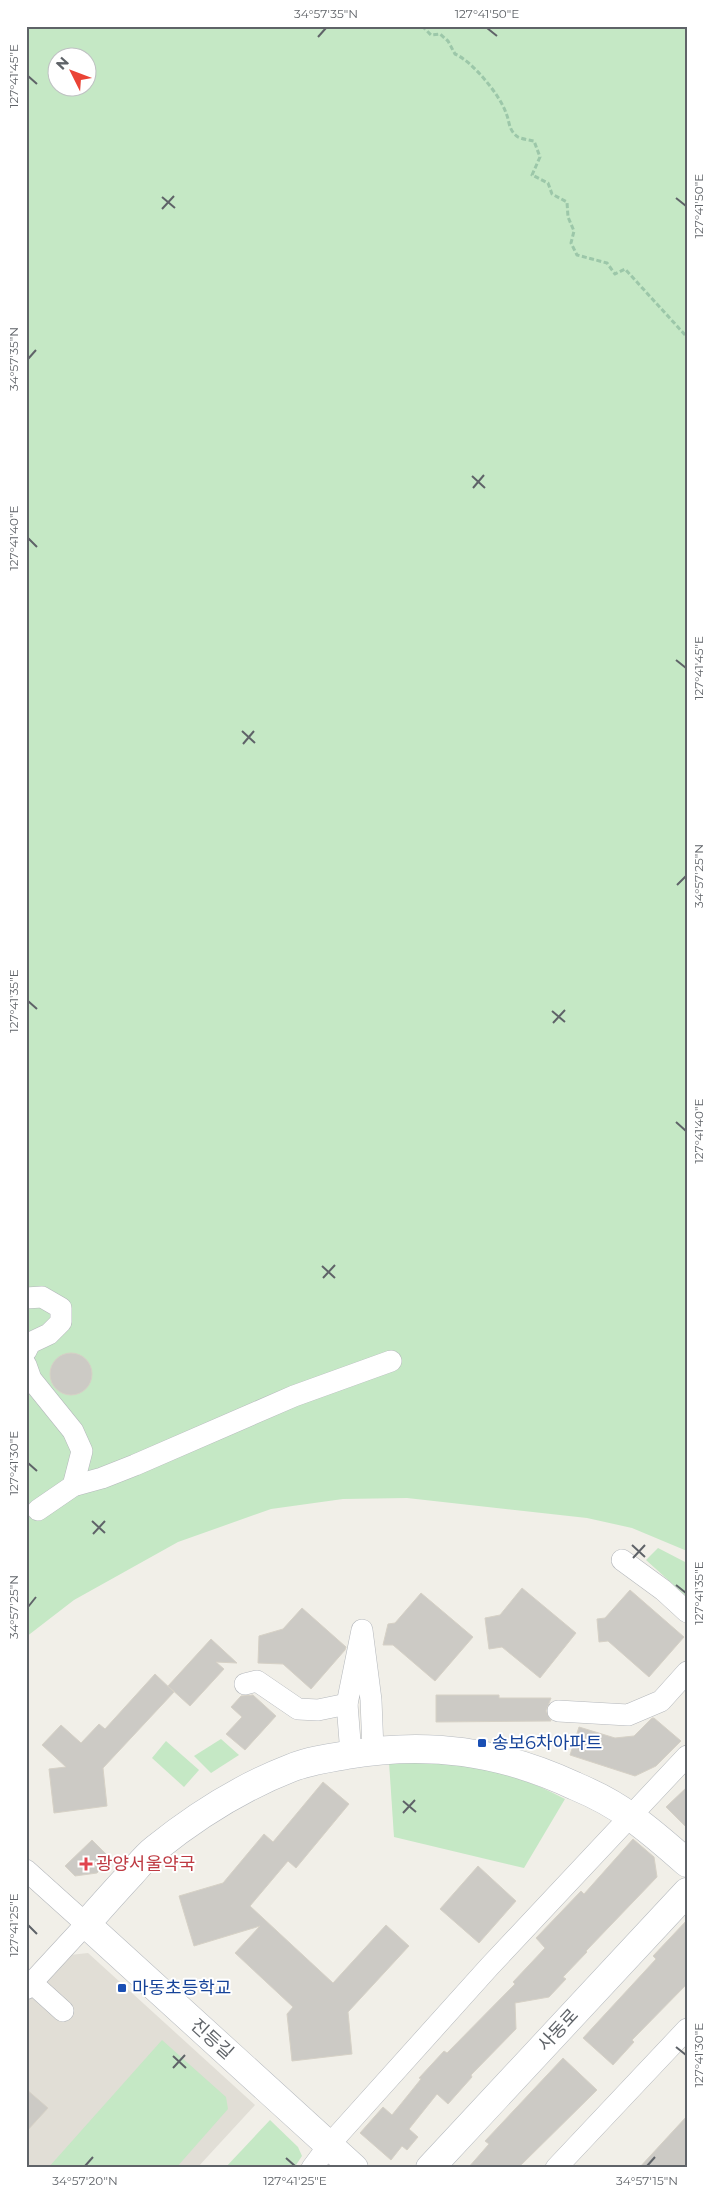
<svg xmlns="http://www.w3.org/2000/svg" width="713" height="2194" font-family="Montserrat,'Noto Sans KR',sans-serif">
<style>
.education{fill:#e1ded6}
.green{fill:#c5e8c5;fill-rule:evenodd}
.building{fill:#cccac5;stroke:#d6d1c6}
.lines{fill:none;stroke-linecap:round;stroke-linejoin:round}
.street-casing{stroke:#b5b8bc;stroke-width:22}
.secondary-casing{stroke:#b6babf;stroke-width:29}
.path{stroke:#9cc7a9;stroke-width:3;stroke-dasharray:5 2.5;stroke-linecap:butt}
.street{stroke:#fff;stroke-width:21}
.secondary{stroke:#fff;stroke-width:28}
.ticks{fill:none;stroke:#5f6368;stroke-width:2}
.transit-dot{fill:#1a4fb4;stroke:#fff;stroke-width:2}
.health-dot{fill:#e0444e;stroke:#fff;stroke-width:2}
.labels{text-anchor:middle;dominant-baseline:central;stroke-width:4;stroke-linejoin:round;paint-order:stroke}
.transit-label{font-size:18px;fill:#164399;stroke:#fff;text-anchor:start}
.health-label{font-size:18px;fill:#be3a42;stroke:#fff;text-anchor:start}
.street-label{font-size:18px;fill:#5f6368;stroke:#fff}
.neatline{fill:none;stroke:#5f6368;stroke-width:2}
.ticks-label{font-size:12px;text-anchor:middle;fill:#5f6368}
</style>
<rect width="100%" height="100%" fill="#f1efe8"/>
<!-- education -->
<polygon class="education" points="88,1953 255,2105 197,2168 26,2168 26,2003 70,1955"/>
<!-- green -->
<g class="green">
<path d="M26 26H687V1551L632 1528 587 1518 407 1498 343 1499 271 1509 178 1542 74 1600 26 1637ZM58 58H88V88H58Z"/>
<polygon points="658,1548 687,1563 687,1597 646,1560"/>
<polygon points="221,1739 239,1755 211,1773 194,1756"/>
<polygon points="166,1741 199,1770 184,1787 152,1758"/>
<path d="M389 1762C455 1762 505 1767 565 1799L524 1868 394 1837Z"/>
<polygon points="162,2040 226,2097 228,2109 176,2168 48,2168"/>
<polygon points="270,2120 298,2147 302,2156 294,2168 225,2168"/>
</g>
<!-- building -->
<g class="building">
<circle cx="71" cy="1374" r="21"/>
<polygon points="522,1588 576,1633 540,1678 502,1647 489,1649 485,1618 500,1615"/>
<polygon points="630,1590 684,1637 649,1677 608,1641 599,1642 597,1619 605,1618"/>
<polygon points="421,1593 473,1637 435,1681 393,1645 383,1645 388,1624 395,1623"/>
<polygon points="302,1608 346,1647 345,1650 311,1689 283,1664 258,1663 259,1636 283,1629"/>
<polygon points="211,1639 237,1663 216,1662 224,1669 190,1706 168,1686"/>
<polygon points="155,1674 174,1692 103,1768 107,1806 54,1813 49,1769 66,1767 42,1745 61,1725 81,1743 99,1724 105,1729"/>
<polygon points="253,1695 276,1716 245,1750 226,1734 242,1717 231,1707 241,1696"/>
<polygon points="436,1695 499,1695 499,1698 551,1698 546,1711 551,1721 436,1722"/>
<polygon points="652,1718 654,1718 681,1741 656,1766 635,1776 570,1755 579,1727 615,1738 634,1736"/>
<polygon points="323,1782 349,1804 296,1868 288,1861 250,1906 333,1983 386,1925 409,1946 348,2012 352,2054 292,2061 287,2014 293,2007 235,1953 260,1926 194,1946 179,1896 223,1883 264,1834 273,1842"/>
<polygon points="687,1787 687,1828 666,1807"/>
<polygon points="633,1839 654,1857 657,1877 586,1951 587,1952 563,1977 566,1979 549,1997 515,2003 516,2029 471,2075 472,2077 448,2104 437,2094 409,2129 418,2137 407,2150 402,2146 391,2160 360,2133 383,2107 392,2115 421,2079 419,2078 444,2051 447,2053 515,1984 513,1982 545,1948 536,1938 581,1891 584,1894"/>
<polygon points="92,1840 111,1859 97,1873 75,1876 65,1866"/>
<polygon points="478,1866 516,1901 479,1943 440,1909"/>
<polygon points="687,1920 687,1984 632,2040 634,2042 613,2065 583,2038 656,1959 653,1956"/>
<polygon points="563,2058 597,2090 518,2168 468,2168 489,2144 485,2141"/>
<polygon points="26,2089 48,2108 26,2132"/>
<polygon points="687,2116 687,2168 639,2168"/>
</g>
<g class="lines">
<defs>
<g id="street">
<polyline points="26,1298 42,1297 61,1308 61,1322 49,1334 30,1343 26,1351"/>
<polyline points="26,1365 31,1379 73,1431 82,1451 73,1486"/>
<polyline points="38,1510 73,1486 102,1478 135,1465 294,1396 391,1361"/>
<polyline points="622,1560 663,1590 687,1612"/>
<polyline points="245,1684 257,1681 298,1709 318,1710 347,1704"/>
<polyline points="558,1711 628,1715 661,1701 687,1672"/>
<polyline points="351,1754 347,1704 362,1630 371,1700 373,1750"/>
<polyline points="26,1870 86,1924 26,1989"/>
<polyline points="32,1983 63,2011"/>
<polyline points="312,2168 329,2145 489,1967 687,1756"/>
<polyline points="556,2168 687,2029"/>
</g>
<g id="secondary">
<path d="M354 2168 86 1924C101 1907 116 1890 131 1874 139 1865 146 1856 155 1849 196 1816 242 1787 291 1768 308 1761 328 1758 347 1755 428 1741 500 1751 575 1786 594 1794 614 1804 631 1817 651 1831 669 1847 687 1863"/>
<polyline points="430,2168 687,1892"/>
</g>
</defs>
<!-- street casing -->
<use href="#street" class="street-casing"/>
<!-- secondary casing -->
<use href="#secondary" class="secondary-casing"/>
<!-- path -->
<path class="path" d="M422 26 431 35 440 34 448 41 455 54C472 61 500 95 506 113 510 122 508 130 518 137 522 139 529 140 534 141L540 157 532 175 548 183 552 194 567 202 568 217 574 231 571 243 577 255 607 263 615 274 625 269 687 337"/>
<!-- street -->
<use href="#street" class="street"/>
<!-- secondary -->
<use href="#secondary" class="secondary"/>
</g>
<!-- ticks -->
<path class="ticks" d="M487 28 497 36M318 37 326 28M28 76 37 84M162 197 175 208M676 198 686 206M162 209 174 196M28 359 36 350M472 476 485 488M473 488 484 475M28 538 37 547M676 660 686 668M242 731 255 743M243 744 254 731M677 885 686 876M28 1001 37 1009M552 1011 565 1022M553 1023 565 1010M676 1122 686 1131M322 1266 335 1278M323 1278 335 1265M28 1463 37 1471M92 1521 105 1533M93 1534 105 1521M632 1545 645 1557M633 1558 645 1545M676 1585 686 1593M28 1607 36 1597M403 1801 416 1812M403 1813 415 1800M28 1925 37 1934M676 2047 686 2055M173 2056 186 2068M173 2068 185 2055M286 2158 295 2166M85 2166 93 2157M647 2166 655 2157"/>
<!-- markers -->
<g class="transit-dot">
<rect x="477" y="1738" width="10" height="10" rx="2.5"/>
<rect x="117" y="1983" width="10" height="10" rx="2.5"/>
</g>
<path class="health-dot" d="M83.5 1856.5h5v5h5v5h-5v5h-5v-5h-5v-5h5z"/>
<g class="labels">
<!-- transit labels -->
<g class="transit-label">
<text x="492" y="1743">송보6차아파트</text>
<text x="132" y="1988">마동초등학교</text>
</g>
<!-- health labels -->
<g class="health-label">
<text x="96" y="1864">광양서울약국</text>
</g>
<!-- street labels -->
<g class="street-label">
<text transform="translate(558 2030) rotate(-47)">사동로</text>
<text transform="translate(212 2039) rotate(42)">진등길</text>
</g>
</g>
<!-- border -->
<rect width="713" height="2194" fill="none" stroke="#ffffff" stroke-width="55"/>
<!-- north arrow -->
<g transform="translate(72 72) rotate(312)"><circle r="24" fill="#ffffff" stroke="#bfc1c3"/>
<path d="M0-4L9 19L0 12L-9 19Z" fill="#ea4335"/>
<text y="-8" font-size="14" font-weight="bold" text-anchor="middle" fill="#5f6368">N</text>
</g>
<rect x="28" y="28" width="658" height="2138" class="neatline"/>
<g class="ticks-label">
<text x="326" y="18">34°57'35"N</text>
<text x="487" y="18">127°41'50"E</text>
<text transform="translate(14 76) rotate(-90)" y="4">127°41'45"E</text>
<text transform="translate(699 206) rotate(-90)" y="4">127°41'50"E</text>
<text transform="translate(14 359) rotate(-90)" y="4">34°57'35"N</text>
<text transform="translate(14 538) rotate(-90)" y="4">127°41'40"E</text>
<text transform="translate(699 668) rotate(-90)" y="4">127°41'45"E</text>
<text transform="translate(699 876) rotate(-90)" y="4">34°57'25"N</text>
<text transform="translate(14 1001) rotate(-90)" y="4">127°41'35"E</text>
<text transform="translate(699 1131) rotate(-90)" y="4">127°41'40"E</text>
<text transform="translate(14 1463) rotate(-90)" y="4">127°41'30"E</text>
<text transform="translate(699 1593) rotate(-90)" y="4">127°41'35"E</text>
<text transform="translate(14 1607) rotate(-90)" y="4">34°57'25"N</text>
<text transform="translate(14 1925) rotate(-90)" y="4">127°41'25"E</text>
<text transform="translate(699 2055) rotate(-90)" y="4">127°41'30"E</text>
<text x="85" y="2185">34°57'20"N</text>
<text x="295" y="2185">127°41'25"E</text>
<text x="647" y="2185">34°57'15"N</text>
</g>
</svg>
